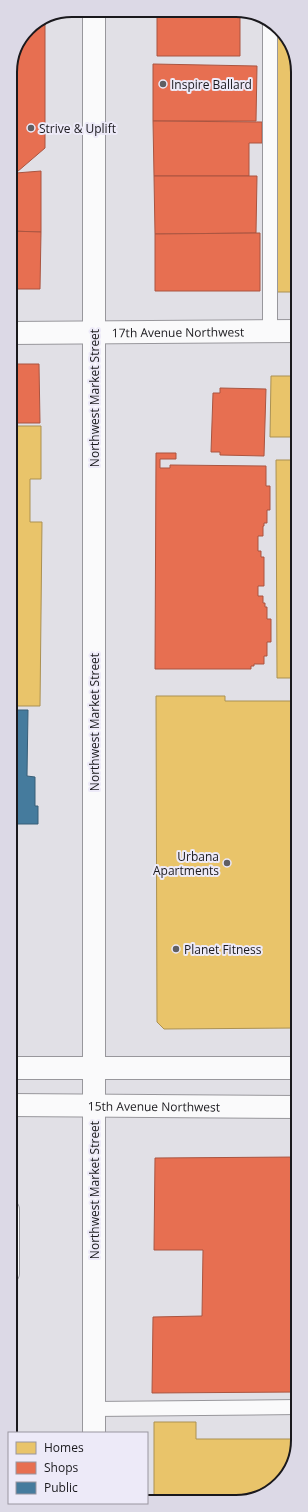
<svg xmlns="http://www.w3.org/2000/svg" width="308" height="1512" font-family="'Open Sans',sans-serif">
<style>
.homes{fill:#e9c46a;stroke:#ab9153}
.shops{fill:#e76f51;stroke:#aa5541}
.public{fill:#457b9d;stroke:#385e77}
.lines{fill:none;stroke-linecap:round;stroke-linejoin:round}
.lane-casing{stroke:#98979c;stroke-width:16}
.street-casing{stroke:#98979c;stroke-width:24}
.secondary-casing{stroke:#98979c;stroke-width:24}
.primary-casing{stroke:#98979c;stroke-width:24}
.lane{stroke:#fafafb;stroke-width:14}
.street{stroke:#fafafb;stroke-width:22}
.secondary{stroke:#fafafb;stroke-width:22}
.primary{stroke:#fafafb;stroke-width:22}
.poi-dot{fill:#605f63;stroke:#edeaf8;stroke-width:1.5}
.labels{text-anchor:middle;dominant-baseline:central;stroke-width:4;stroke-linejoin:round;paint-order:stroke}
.poi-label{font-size:12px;fill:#1a191d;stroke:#edeaf8;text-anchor:start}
.street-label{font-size:12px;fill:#1a191d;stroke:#edeaf8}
.rim{fill:none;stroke:#1a191d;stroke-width:2}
</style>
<rect width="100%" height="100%" fill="#e1e0e6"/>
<!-- homes -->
<g class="homes">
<polygon points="276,27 283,31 297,64 298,292 276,292"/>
<polygon points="271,376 298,376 298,437 270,437"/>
<polygon points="15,426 41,426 41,479 30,479 30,522 42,522 40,706 15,706 15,702 10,702 10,430 15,430"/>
<polygon points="276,460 298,460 298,678 277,678"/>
<polygon points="156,696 225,696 225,701 298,701 298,1028 164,1029 157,1022"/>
<polygon points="154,1422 196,1422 196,1439 298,1439 298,1444 283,1481 244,1501 154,1501"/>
</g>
<!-- shops -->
<g class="shops">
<polygon points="157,11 240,12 240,56 157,56"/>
<polygon points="45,21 45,148 10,178 10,68 28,28"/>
<polygon points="153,64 257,66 256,121 153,121"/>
<polygon points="153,121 262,122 262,143 249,143 249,176 154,176"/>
<polygon points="41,171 41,232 10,231 10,178 16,173"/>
<polygon points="154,176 257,176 256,233 155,234"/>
<polygon points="10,231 41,232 40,289 10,289"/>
<polygon points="260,233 260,291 155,291 155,234"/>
<polygon points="10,364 39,364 40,423 10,423"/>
<polygon points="220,388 266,389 264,456 220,455 220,452 211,452 213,393 220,393"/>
<polygon points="156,453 176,453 176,459 160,459 160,468 170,468 170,465 266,466 266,486 270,486 270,510 267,510 267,523 264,523 264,526 263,526 263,536 258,536 258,551 261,551 261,557 264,557 264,586 258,586 258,596 263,596 263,603 265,603 265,607 267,607 267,619 271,619 271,642 267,642 267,656 264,656 264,664 254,664 254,666 251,666 251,669 155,669"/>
<polygon points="298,1157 298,1392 152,1393 153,1317 202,1316 203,1250 154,1250 155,1158"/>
</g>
<!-- public -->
<polygon class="public" points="10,710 28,710 27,776 35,777 35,806 38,806 38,824 10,824"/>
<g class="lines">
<defs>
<g id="lane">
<polyline points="270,23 270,332"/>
<polyline points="10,1206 12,1209 12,1274 10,1277"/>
<polyline points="94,1409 298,1407"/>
</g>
<g id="street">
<path id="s1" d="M10 333 298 331"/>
</g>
<polyline id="secondary" points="94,10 94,1433"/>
<g id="primary">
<polyline points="10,1068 298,1068"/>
<path id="s2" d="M10 1105 298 1107"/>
</g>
</defs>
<!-- lane casing -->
<use href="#lane" class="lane-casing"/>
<!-- street casing -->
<use href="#street" class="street-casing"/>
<!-- secondary casing -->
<use href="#secondary" class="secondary-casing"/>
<!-- primary casing -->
<use href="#primary" class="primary-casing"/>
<!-- lane -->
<use href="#lane" class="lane"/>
<!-- street -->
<use href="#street" class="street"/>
<!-- secondary -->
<use href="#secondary" class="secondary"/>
<!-- primary -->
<use href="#primary" class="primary"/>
</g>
<!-- markers -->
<g class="poi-dot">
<circle cx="163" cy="84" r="4"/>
<circle cx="31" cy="128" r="4"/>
<circle cx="227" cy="863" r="4"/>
<circle cx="176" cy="949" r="4"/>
</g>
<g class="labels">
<!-- poi labels -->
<g class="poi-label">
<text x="171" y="84">Inspire Ballard</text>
<text x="39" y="128">Strive &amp; Uplift</text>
<text x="219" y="856" text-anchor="end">Urbana<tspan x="219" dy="14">Apartments</tspan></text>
<text x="184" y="949">Planet Fitness</text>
</g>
<!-- street labels -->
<g class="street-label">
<text stroke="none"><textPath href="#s1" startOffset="168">17th Avenue Northwest</textPath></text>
<text transform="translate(94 398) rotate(-90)">Northwest Market Street</text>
<text transform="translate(94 722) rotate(-90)">Northwest Market Street</text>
<text stroke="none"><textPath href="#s2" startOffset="144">15th Avenue Northwest</textPath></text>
<text transform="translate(94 1190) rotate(-90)">Northwest Market Street</text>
</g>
</g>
<!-- crop -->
<path d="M0 0H308V1512H0ZM72 17H236A55 55 0 0 1 291 72V1440A55 55 0 0 1 236 1495H72A55 55 0 0 1 17 1440V72A55 55 0 0 1 72 17Z" fill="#dcd9e6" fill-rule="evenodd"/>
<path class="rim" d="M72 17H236A55 55 0 0 1 291 72V1440A55 55 0 0 1 236 1495H72A55 55 0 0 1 17 1440V72A55 55 0 0 1 72 17Z"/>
<!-- legend -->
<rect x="8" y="1432" width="140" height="72" fill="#edeaf8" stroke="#9996a0"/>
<rect x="16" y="1442" width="20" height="12" fill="#e9c46a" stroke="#9996a0"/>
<text x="44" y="1452" font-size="12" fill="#1a191d">Homes</text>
<rect x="16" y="1462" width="20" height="12" fill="#e76f51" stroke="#9996a0"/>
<text x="44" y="1472" font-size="12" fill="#1a191d">Shops</text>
<rect x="16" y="1482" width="20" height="12" fill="#457b9d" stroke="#9996a0"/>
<text x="44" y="1492" font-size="12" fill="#1a191d">Public</text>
</svg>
